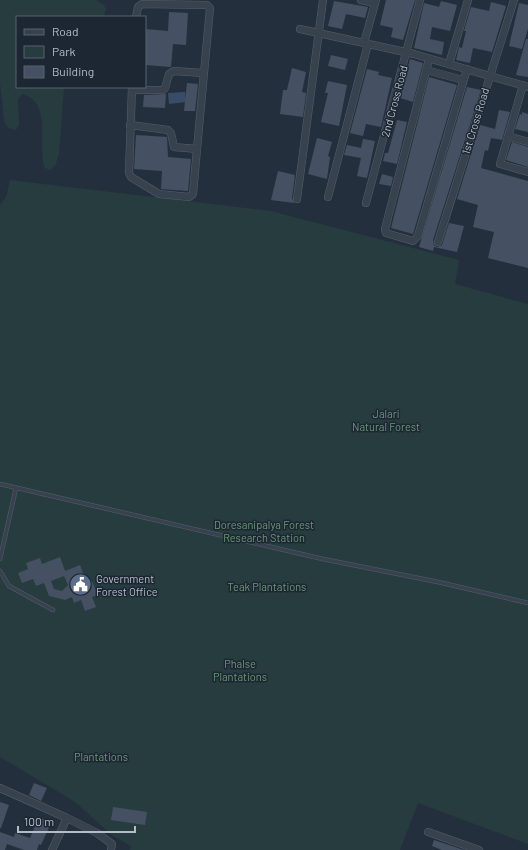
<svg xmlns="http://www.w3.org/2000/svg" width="528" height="850" font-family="Barlow,sans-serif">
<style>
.green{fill:#263c3f}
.water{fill:#394c67}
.building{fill:#455162;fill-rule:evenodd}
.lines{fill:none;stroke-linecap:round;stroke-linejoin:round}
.service-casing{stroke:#565f6c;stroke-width:4.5}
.minor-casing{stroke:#565f6c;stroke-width:8}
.service{stroke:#38414e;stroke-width:3.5}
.minor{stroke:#38414e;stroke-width:7}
.labels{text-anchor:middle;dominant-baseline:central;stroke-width:3;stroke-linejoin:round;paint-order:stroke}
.street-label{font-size:11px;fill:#b4bcc9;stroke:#1d2633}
.park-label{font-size:11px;fill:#6b9a76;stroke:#1d2633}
.poi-label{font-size:11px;fill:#b4bcc9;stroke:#1d2633;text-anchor:start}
</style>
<rect width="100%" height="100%" fill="#242f3e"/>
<!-- green -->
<g class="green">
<path d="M0 0H96L103 4 106 9 104 17H17V87H64L59 154 55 166 50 170 45 168C37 148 53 101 22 94L18 99 19 125 16 130C9 129 7 128 4 121L0 83Z"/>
<polygon points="10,180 271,211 459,260 455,284 528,304 528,844 418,803 400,850 130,850 131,846 113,836 75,802 0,757 0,205 6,197"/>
</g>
<!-- water -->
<polygon class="water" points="185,92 186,102 169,104 168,93"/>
<!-- building -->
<g class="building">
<polygon points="386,0 415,0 403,40 391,37 393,28 380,25"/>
<polygon points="334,1 368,7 365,18 346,14 342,29 328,26"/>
<polygon points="441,1 457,5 450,31 432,27 430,39 444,42 442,55 414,48 424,3 439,7"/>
<polygon points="491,2 506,6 492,52 473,48 470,63 456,60 459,47 462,48 466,31 464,31 471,7 489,11"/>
<polygon points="519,3 528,5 528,29 522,49 509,46"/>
<polygon points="169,12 188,13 186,45 173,44 171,67 145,65 145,29 168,31"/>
<polygon points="526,39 528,39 528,77 516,75"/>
<polygon points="331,55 348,59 345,70 328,66"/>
<polygon points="410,59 423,63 413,102 400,98"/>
<polygon points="292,68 306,72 302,92 306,93 303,117 280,114 283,90 287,90"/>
<polygon points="367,69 379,72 378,75 392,78 381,127 366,124 363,136 350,133"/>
<polygon points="429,77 457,85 413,234 391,228"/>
<polygon points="328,81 347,85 339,126 321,122 328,93 325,93"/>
<polygon points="187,83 198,84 195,111 184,111"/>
<polygon points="467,87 481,90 433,240 434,245 437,247 442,245 449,223 464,226 457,252 434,247 433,251 419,247"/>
<polygon points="166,94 165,108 143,107 144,95"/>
<polygon points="499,110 510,112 502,140 491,138 488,151 485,150 481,168 528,181 528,268 488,258 494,232 473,227 478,205 457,199 480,125 495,129"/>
<polygon points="522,112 528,114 528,132 515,129 520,114 522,115"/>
<polygon points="397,120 407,122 397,164 383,161 385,153 388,153"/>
<polygon points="136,135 167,137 168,157 191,159 188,191 161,189 162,171 134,169"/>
<polygon points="317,138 332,142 328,156 330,157 327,179 308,174"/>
<polygon points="363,139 375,141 367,178 357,176 361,158 344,155 347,145 361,148"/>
<polygon points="512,142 528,147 528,167 506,160"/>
<polygon points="278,171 295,175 292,198 294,203 271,200"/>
<polygon points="382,174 393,177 391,186 379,184"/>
<path d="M60 557 65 571 80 565 87 583 92 581 98 595 92 597 96 607 85 611 81 600 74 603 72 597 65 600 49 596 44 583 36 586 33 579 22 583 18 573 28 569 26 563 40 558 42 564ZM64 576 68 585 62 591 54 589 51 581Z"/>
<polygon points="34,783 47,788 41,801 29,795"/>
<polygon points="0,802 9,805 1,828 0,828"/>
<polygon points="113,807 147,812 145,825 111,820"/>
<polygon points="39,817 51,823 41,845 39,844 37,850 24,850 7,844 5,850 0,850 0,832 14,837 15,833 30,838"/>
<polygon points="434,840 464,850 442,850 432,846"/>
</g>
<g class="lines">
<defs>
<g id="service">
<polyline points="0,484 323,559 438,582 528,603"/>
<polyline points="0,559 16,488"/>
<polyline points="0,571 9,586 53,610"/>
</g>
<g id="minor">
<polyline points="361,0 375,3"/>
<polyline points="300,29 414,54 528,87"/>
<polyline points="364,43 376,0"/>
<polyline points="429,59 385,229 386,233 413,241 418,236 467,69"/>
<polyline points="449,64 468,0"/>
<polyline points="426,70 463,80"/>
<polyline points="523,85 500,164 528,172"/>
<polyline points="132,87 129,173 131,177 159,194 189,197 193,194 197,149"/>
<polyline points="132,90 163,90 165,88 169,74 174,71 203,73"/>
<polyline points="130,125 168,130 171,133 174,147 197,149 210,8 207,5 142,4 138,7 136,17"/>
<polyline points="508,136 528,142"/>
<polyline points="328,197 368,44"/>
<polyline points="297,199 323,0"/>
<polyline points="366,203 420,0"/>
<polyline points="438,242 514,0"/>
<polyline points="0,788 67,818 97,833 112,844 111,850"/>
<polyline points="428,832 479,850"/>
<polyline points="52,850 67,818"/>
</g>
</defs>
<!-- service casing -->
<use href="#service" class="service-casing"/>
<!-- minor casing -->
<use href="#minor" class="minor-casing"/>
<!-- service -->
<use href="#service" class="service"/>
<!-- minor -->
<use href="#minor" class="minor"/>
</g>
<!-- icons -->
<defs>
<symbol id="civic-disc" viewBox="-11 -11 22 22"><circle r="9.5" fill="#5c6f8a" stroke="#1d2633"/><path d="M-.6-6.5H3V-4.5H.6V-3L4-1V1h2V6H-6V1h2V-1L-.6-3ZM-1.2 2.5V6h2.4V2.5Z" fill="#fff"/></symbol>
</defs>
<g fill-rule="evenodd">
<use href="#civic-disc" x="68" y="572" width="25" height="25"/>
</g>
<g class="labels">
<!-- street labels -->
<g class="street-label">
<text transform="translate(394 101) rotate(-75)">2nd Cross Road</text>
<text transform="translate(475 121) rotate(-73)">1st Cross Road</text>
</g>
<!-- park labels -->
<g class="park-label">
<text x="386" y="413">Jalari<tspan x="386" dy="13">Natural Forest</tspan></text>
<text x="264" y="524">Doresanipalya Forest<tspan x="264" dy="13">Research Station</tspan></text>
<text x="267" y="586">Teak Plantations</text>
<text x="240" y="663">Phalse<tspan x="240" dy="13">Plantations</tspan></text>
<text x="101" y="756">Plantations</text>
</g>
<!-- poi labels -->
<g class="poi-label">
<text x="96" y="578">Government<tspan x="96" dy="13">Forest Office</tspan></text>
</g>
</g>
<!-- legend -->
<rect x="16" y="16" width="130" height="72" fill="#1d2633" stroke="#59626f"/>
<rect x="24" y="29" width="20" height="6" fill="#38414e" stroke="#59626f"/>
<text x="52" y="36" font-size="12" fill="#b4bcc9">Road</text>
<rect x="24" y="46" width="20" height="12" fill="#263c3f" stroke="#59626f"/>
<text x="52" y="56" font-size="12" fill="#b4bcc9">Park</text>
<rect x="24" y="66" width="20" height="12" fill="#455162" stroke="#59626f"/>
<text x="52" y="76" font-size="12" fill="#b4bcc9">Building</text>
<!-- scale -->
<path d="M18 826v6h117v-6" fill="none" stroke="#b4bcc9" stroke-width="2"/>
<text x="24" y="826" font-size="12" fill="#b4bcc9" stroke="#1d2633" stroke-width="3" paint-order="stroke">100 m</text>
</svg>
